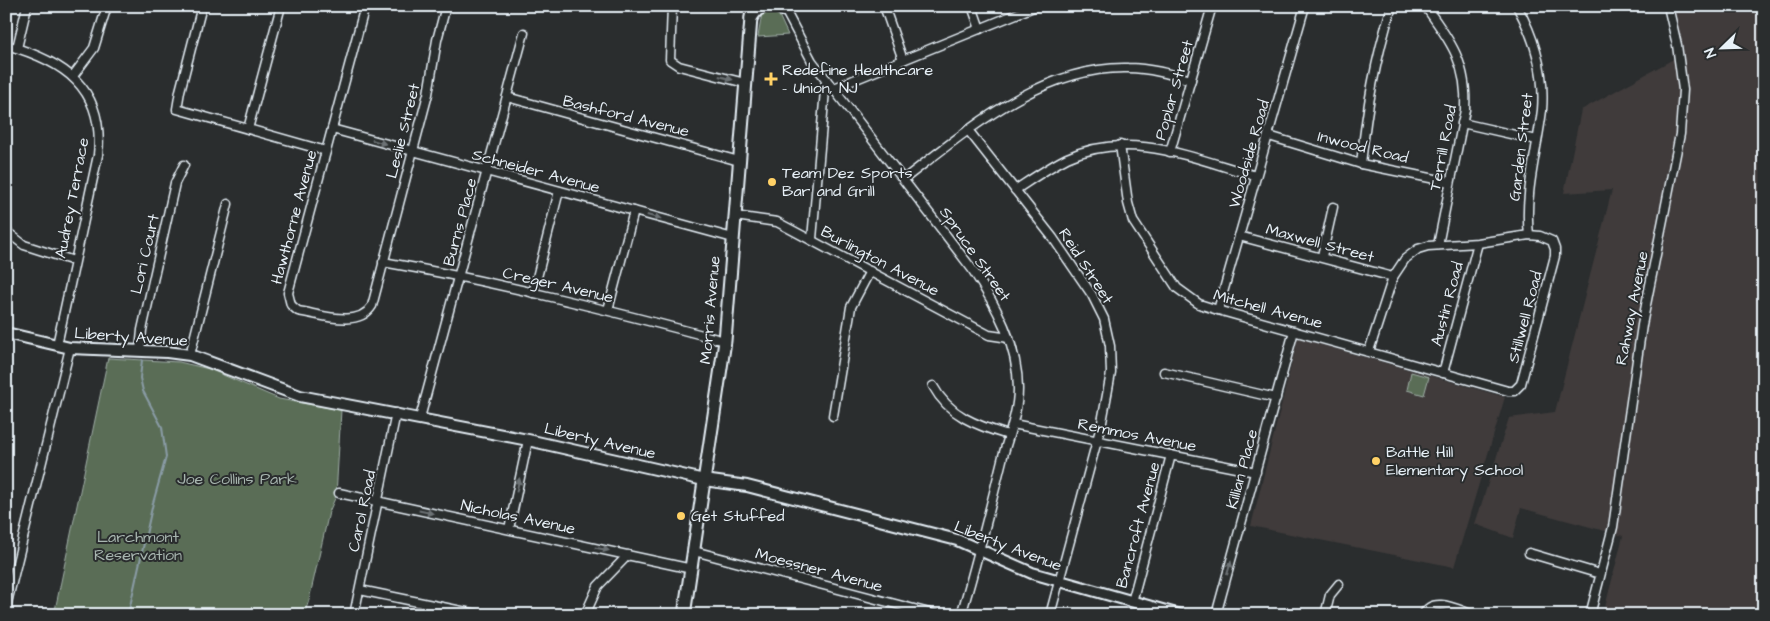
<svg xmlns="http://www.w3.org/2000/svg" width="1770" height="621" font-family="'Architects Daughter',sans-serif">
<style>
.built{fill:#3f3b3b}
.green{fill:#5a6d57;stroke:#a1afa8}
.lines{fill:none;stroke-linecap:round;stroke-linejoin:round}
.stream{stroke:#8a9ca6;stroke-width:2}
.street-casing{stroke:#e8f1f8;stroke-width:11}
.secondary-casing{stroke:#e8f1f8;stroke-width:14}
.primary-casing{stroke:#e8f1f8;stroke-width:15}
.street{stroke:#2a2d2e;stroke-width:8}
.secondary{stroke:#2a2d2e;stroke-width:10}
.primary{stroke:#2a2d2e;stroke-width:11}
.oneway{fill:#6c7275}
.poi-dot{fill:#ffd166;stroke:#2a2d2e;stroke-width:2}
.labels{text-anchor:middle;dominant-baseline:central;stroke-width:4;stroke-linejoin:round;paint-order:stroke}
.poi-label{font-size:16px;fill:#e8f1f8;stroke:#2a2d2e;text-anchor:start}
.street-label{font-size:16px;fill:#e8f1f8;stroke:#2a2d2e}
.park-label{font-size:16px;fill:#a8b6b0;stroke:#2a2d2e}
</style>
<rect width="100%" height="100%" fill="#2a2d2e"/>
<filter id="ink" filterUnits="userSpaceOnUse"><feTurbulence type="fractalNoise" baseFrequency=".02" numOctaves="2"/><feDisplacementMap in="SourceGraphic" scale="10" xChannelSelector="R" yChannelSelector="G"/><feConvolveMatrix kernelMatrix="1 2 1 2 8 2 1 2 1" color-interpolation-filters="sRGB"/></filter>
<g filter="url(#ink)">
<!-- built -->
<g class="built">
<polygon points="1668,6 1764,6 1764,615 1603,615 1623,536 1521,508 1513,538 1475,524 1509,418 1555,412 1612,190 1564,193 1581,110 1679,56"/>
<polygon points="1298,338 1505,397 1454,567 1251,526"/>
</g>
<!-- green -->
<g class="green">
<polygon points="771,8 776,9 788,35 758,37 762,13"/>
<polygon points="108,358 179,362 209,369 279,399 341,410 336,496 329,512 309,600 304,615 54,615"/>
<polygon points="1411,372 1429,377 1424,395 1407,390"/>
</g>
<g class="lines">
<!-- stream -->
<polyline class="stream" points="128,615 153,503 166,457 162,427 143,391 140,378 142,360"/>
<defs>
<g id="street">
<polyline points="202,6 180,91 177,109 326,151"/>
<path d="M365 6 288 293 291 305 298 311C319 314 358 329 372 306L428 94 437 40 446 6"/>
<polyline points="672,6 670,60 679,66 745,83"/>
<path d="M783 6 812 61 972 269C996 305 1018 345 1018 389 1018 412 1009 434 1003 456 990 509 977 562 961 615"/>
<polyline points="884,6 903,60"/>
<polyline points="972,6 980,29"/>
<path d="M1425 6C1451 41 1468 65 1465 110L1438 245"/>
<path d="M1517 6C1534 37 1545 74 1542 110 1537 152 1524 193 1529 235"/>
<path d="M6 45C64 61 105 88 98 155L57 345"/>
<polyline points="17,48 27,6"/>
<polyline points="73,76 94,48 107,6"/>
<polyline points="834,88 1036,6"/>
<polyline points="507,97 739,161"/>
<polyline points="1462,123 1537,140"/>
<polyline points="248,129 281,6"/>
<polyline points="332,129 733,238"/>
<polyline points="968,130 1053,238 1092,295 1104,319 1110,346 1111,373 1102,422 1050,615"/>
<polyline points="1269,136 1361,164 1450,182"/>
<polyline points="1120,145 1128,203 1133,221 1177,288 1199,304 1218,310 1508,391 1514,391 1521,384 1555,256 1555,249 1552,241 1540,236 1529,235 1478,243 1428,246 1418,249 1405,259 1393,277 1369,351"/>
<polyline points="1170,152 1212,6"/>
<path d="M1361 164C1367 107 1375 60 1392 6"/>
<path d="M904 179C968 130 1041 66 1128 68 1149 68 1170 74 1191 80"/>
<path d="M1015 190C1032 179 1049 167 1067 158 1129 129 1195 159 1256 176"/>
<polyline points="735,216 777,222 989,335 1009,338"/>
<polyline points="6,231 24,245 74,261"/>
<polyline points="1239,236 1393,277"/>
<polyline points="812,239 826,79"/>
<polyline points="1322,256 1333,207"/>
<path d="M383 262C498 282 612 311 725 341"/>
<polyline points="533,293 559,191"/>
<polyline points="608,310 634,211"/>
<polyline points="1218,310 1305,6"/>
<polyline points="140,351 142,330 175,183 184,165"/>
<polyline points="190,355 228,204"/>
<polyline points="1164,372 1276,398"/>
<polyline points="1443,373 1478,243"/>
<path d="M933 386C949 416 978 426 1008 435"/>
<polyline points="833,416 851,307 870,271"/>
<polyline points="420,418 524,33"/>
<polyline points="1013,424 1256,472"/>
<polyline points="339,493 692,569"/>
<polyline points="509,529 528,440"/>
<polyline points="694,551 937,615"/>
<polyline points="1529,553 1600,574"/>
<polyline points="360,590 481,615"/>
<polyline points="1132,602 1171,455"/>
<polyline points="6,607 70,348"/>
<polyline points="354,615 396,413"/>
<polyline points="585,615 598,586 628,555"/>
<polyline points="1216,615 1294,331"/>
<polyline points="1325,615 1330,595 1339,584"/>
<path d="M1423 615C1433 595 1458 610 1474 615"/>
<polyline points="1590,615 1613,527 1642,325 1680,134 1683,90 1677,45 1668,6"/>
</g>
<polyline id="secondary" points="6,333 70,348 167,352 190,355 300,396 528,440 704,480 747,486 957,540 1032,573 1180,615"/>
<g id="primary">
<polyline points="776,6 784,10"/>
<polyline points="751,18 757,10 765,6"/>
<polyline points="684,615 725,341 752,6"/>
</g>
</defs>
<!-- street casing -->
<use href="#street" class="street-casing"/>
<!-- secondary casing -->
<use href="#secondary" class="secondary-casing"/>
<!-- primary casing -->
<use href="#primary" class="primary-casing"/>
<!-- street -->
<use href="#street" class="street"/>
<!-- secondary -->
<use href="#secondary" class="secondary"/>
<!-- primary -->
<use href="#primary" class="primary"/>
</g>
<!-- one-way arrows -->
<defs><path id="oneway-solid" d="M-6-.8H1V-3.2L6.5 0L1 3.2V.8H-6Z" transform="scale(1.25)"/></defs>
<g class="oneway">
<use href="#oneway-solid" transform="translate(726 78) rotate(15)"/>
<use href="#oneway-solid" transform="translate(379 142) rotate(16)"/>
<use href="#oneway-solid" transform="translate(654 217) rotate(15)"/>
<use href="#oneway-solid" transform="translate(518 485) rotate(-78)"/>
<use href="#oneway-solid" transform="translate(426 512) rotate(12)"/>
<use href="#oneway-solid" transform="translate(602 549) rotate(12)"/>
<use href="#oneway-solid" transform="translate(1229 568) rotate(-74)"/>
</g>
</g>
<!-- markers -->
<g class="poi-dot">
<path d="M768.5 71.5h5v5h5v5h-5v5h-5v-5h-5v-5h5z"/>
<circle cx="772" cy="182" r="5"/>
<circle cx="1376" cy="461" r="5"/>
<circle cx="681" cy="516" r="5"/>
</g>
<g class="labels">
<!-- poi labels -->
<g class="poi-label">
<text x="782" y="70">Redefine Healthcare<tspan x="782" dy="18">- Union, NJ</tspan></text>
<text x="782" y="173">Team Dez Sports<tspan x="782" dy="18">Bar and Grill</tspan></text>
<text x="1386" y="452">Battle Hill<tspan x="1386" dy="18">Elementary School</tspan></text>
<text x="691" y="516">Get Stuffed</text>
</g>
<!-- street labels -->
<g class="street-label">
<text transform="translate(1174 90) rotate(-74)">Poplar Street</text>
<text transform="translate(626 116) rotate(14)">Bashford Avenue</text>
<text transform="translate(403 131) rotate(-76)">Leslie Street</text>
<text transform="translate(1363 147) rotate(14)">Inwood Road</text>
<text transform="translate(1521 147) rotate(-83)">Garden Street</text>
<text transform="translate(1443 148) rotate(-79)">Terrill Road</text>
<text transform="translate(1249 154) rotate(-74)">Woodside Road</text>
<text transform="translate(536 171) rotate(15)">Schneider Avenue</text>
<text transform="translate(72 198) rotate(-79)">Audrey Terrace</text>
<text transform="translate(294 217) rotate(-75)">Hawthorne Avenue</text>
<text transform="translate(460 222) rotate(-75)">Burns Place</text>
<text transform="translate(1320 243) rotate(15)">Maxwell Street</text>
<text transform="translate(145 254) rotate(-77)">Lori Court</text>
<text transform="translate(975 254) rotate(55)">Spruce Street</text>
<text transform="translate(880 261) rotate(28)">Burlington Avenue</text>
<text transform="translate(1086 266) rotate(57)">Reid Street</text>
<text transform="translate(558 285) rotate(13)">Creger Avenue</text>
<text transform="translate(1447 304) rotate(-75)">Austin Road</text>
<text transform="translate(1632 308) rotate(-79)">Rahway Avenue</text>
<text transform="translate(1268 309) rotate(15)">Mitchell Avenue</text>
<text transform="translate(710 310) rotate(-85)">Morris Avenue</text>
<text transform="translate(1525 317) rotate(-75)">Stillwell Road</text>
<text transform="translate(131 337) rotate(4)">Liberty Avenue</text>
<text transform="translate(1137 435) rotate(11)">Remmos Avenue</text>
<text transform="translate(600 441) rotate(13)">Liberty Avenue</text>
<text transform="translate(1242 469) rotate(-75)">Killian Place</text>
<text transform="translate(362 511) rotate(-78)">Carol Road</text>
<text transform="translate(518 517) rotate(12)">Nicholas Avenue</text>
<text transform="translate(1138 525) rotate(-75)">Bancroft Avenue</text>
<text transform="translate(1008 546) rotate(21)">Liberty Avenue</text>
<text transform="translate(819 570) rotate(15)">Moessner Avenue</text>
</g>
<!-- park labels -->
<g class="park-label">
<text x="237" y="479">Joe Collins Park</text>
<text x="138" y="537">Larchmont<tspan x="138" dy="18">Reservation</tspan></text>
</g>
</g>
<!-- margin -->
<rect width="1770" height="621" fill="none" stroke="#2a2d2e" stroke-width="25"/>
<rect x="12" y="12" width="1745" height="596" fill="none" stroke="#e8f1f8" stroke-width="2" filter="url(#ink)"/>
<!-- north arrow -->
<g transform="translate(1722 48) rotate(247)" stroke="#2a2d2e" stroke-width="4" paint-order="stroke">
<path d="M0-4L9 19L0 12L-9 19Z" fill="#e8f1f8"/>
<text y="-8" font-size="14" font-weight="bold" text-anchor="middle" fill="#e8f1f8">N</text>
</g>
</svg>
